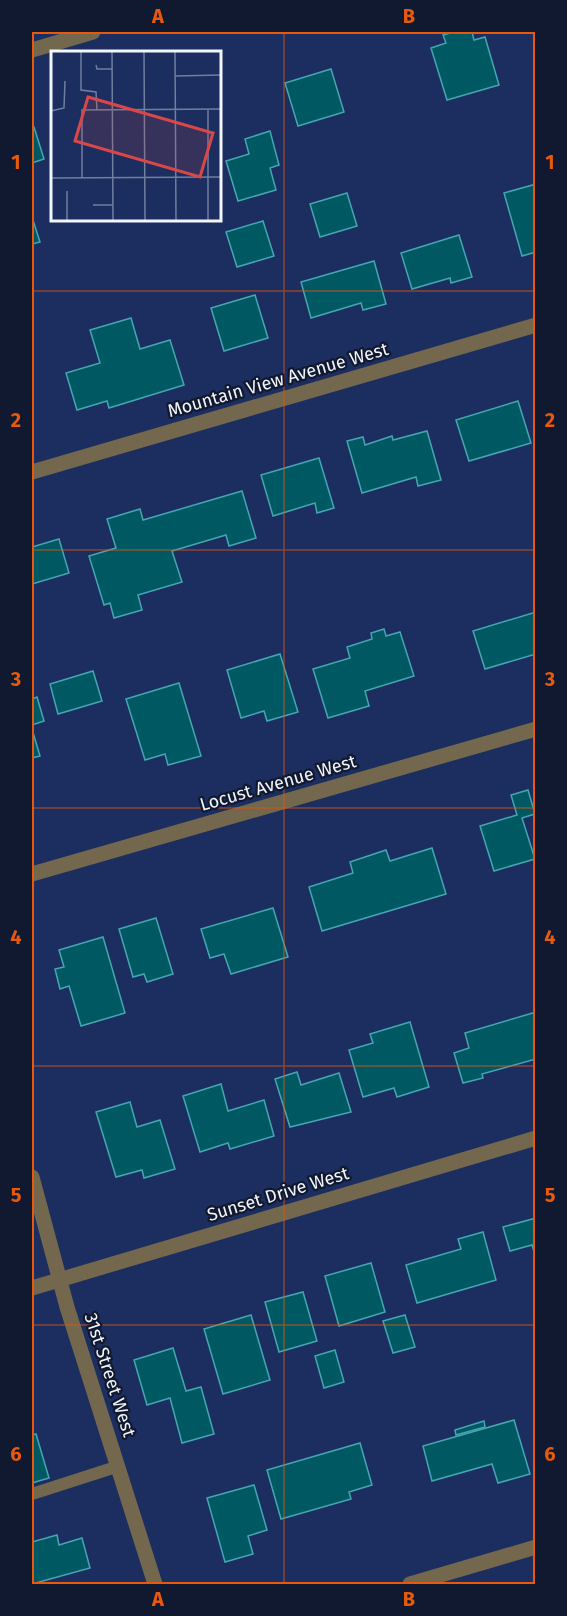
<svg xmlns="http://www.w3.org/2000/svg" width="567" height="1616" font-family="'Fira Sans',sans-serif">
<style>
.building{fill:#005962;stroke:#45a6b2;stroke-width:1.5}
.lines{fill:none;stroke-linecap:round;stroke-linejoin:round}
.service{stroke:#73674d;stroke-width:12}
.minor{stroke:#73674d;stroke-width:15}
.tertiary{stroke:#73674d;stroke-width:15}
.grid{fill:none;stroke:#e8590c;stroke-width:1.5;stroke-opacity:0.55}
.labels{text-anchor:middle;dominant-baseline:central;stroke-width:4.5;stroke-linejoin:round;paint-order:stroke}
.street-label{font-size:18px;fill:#f2f5fb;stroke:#10192f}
.inset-road{fill:none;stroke:#727e9e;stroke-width:1.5}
.view{fill:#da4748;fill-opacity:0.15;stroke:#da4748;stroke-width:3}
.inset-edge{fill:none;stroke:#f2f5fb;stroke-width:3}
.neatline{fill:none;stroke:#e8590c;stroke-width:2}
.grid-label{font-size:20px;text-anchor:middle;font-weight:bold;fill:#e8590c}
</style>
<rect width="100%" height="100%" fill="#1c2e60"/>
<!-- building -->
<g class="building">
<polygon points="454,32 472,32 474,40 485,37 499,85 447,100 431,48 446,43 443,35"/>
<polygon points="331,69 344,112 298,126 285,83"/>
<polygon points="32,127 34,127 44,159 32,163"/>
<polygon points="270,131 279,165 270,168 276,190 238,201 226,161 249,154 245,139"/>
<polygon points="536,184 536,252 522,256 504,193"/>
<polygon points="347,193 357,226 320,237 310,204"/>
<polygon points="32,217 40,242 32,244"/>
<polygon points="263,221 274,256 237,267 226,232"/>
<polygon points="459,235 472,277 451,283 450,278 412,289 401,253"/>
<polygon points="374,261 386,304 363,310 361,303 311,318 301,282"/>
<polygon points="255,295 268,338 224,351 211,308"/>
<polygon points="131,318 140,349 170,340 184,385 109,408 107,401 77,410 66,373 100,363 90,330"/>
<polygon points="518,401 531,443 469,461 456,420"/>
<polygon points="427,431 441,480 418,486 416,477 362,493 347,441 363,437 365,445 392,436 393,440"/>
<polygon points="319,458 334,508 317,513 315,503 273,516 261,475"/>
<polygon points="242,491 256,538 229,546 226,535 172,551 182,582 138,595 142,610 114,618 110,603 104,605 89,556 116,548 107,519 140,509 143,520"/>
<polygon points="59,539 69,573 32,584 32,547"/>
<polygon points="536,612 536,654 485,669 473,631"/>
<polygon points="384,629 386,636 400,632 414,676 365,691 369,706 328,718 313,669 350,658 347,647 372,639 371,633"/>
<polygon points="280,654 298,712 267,721 264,711 241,718 227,670"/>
<polygon points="93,671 102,701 58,714 50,684"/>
<polygon points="179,683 201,756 168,765 165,754 145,760 126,699"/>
<polygon points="37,697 44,721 32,725 32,699"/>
<polygon points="32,729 40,756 32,758"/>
<polygon points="528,790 535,814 522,818 535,859 494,871 480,826 517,815 511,795"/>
<polygon points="432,848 446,894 322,931 309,887 353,873 350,862 386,850 390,861"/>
<polygon points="273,908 288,957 231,974 224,954 210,958 201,929"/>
<polygon points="156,918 173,974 147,982 144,974 133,977 119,929"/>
<polygon points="103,937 125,1013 81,1026 69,986 60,989 55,969 64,967 59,950"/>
<polygon points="536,1012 536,1059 482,1074 483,1078 463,1083 454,1053 469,1048 465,1033"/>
<polygon points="410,1022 429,1087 397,1097 394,1088 363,1097 349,1050 373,1043 370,1034"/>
<polygon points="297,1072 301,1085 339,1073 351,1112 290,1127 275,1079"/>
<polygon points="221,1084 228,1111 264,1100 274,1136 230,1149 228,1143 200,1152 183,1096"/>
<polygon points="130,1102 137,1127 160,1120 175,1169 144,1178 142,1170 116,1177 96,1112"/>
<polygon points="536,1218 536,1258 532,1245 510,1251 503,1227"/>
<polygon points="483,1232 496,1280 417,1303 406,1265 461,1249 458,1239"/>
<polygon points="371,1263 385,1312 339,1326 325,1276"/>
<polygon points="303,1292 317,1341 279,1352 265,1302"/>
<polygon points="251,1315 270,1380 223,1394 204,1329"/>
<polygon points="405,1315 415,1347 393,1353 383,1321"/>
<polygon points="173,1348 186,1391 201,1387 214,1434 182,1443 170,1398 147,1405 134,1360"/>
<polygon points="335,1350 344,1382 324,1388 315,1356"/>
<polygon points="514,1420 530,1474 498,1483 492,1464 432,1481 423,1446"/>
<polygon points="484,1421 485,1427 456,1435 455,1430"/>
<polygon points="36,1434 49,1478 32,1483 32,1435"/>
<polygon points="360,1443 372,1485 349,1492 351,1499 281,1519 267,1470"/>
<polygon points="254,1485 267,1530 248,1536 253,1554 225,1562 207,1498"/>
<polygon points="57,1535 59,1545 82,1538 90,1568 32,1584 32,1542"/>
</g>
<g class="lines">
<!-- service -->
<polyline class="service" points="32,1494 119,1466"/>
<!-- minor -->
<g class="minor">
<polyline points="32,50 93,32"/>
<polyline points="32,472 536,325"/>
<polyline points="32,874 536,729"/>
<polyline points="32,1177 67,1307 155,1584"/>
<polyline points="410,1584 536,1547"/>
</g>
<!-- tertiary -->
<polyline class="tertiary" points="32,1288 536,1138"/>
</g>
<!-- grid -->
<path class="grid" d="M284 32V1584M32 291H536M32 550H536M32 808H536M32 1066H536M32 1325H536"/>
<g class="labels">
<!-- street labels -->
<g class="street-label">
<text transform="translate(278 380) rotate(-16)">Mountain View Avenue West</text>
<text transform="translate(278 783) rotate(-16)">Locust Avenue West</text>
<text transform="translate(278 1194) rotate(-17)">Sunset Drive West</text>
<text transform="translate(110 1375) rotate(72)">31st Street West</text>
</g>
</g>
<!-- overview -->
<g transform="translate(51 51)">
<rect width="170" height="170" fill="#1c2e60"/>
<path class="inset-road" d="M30 0V39L45 41 46 59M61 0 62 169M93 0 94 169M124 0 125 169M45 14 46 18H61M124 25 170 24M157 58V169M0 60 13 57 14 30M0 127 170 126M31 127V59L170 58M16 140V169M42 154H62"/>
<path class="view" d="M37 46 162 82 149 126 24 90Z"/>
<rect width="170" height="170" class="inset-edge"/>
</g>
<!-- border -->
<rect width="567" height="1616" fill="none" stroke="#10192f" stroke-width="66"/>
<rect x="33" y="33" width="501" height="1550" class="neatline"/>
<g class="grid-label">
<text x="158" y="23">A</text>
<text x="409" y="23">B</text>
<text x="16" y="169">1</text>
<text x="550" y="169">1</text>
<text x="16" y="427">2</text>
<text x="550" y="427">2</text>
<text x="16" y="686">3</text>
<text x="550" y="686">3</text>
<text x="16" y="944">4</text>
<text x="550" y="944">4</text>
<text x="16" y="1202">5</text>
<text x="550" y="1202">5</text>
<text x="16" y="1461">6</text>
<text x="550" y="1461">6</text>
<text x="158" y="1606">A</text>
<text x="409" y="1606">B</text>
</g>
</svg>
